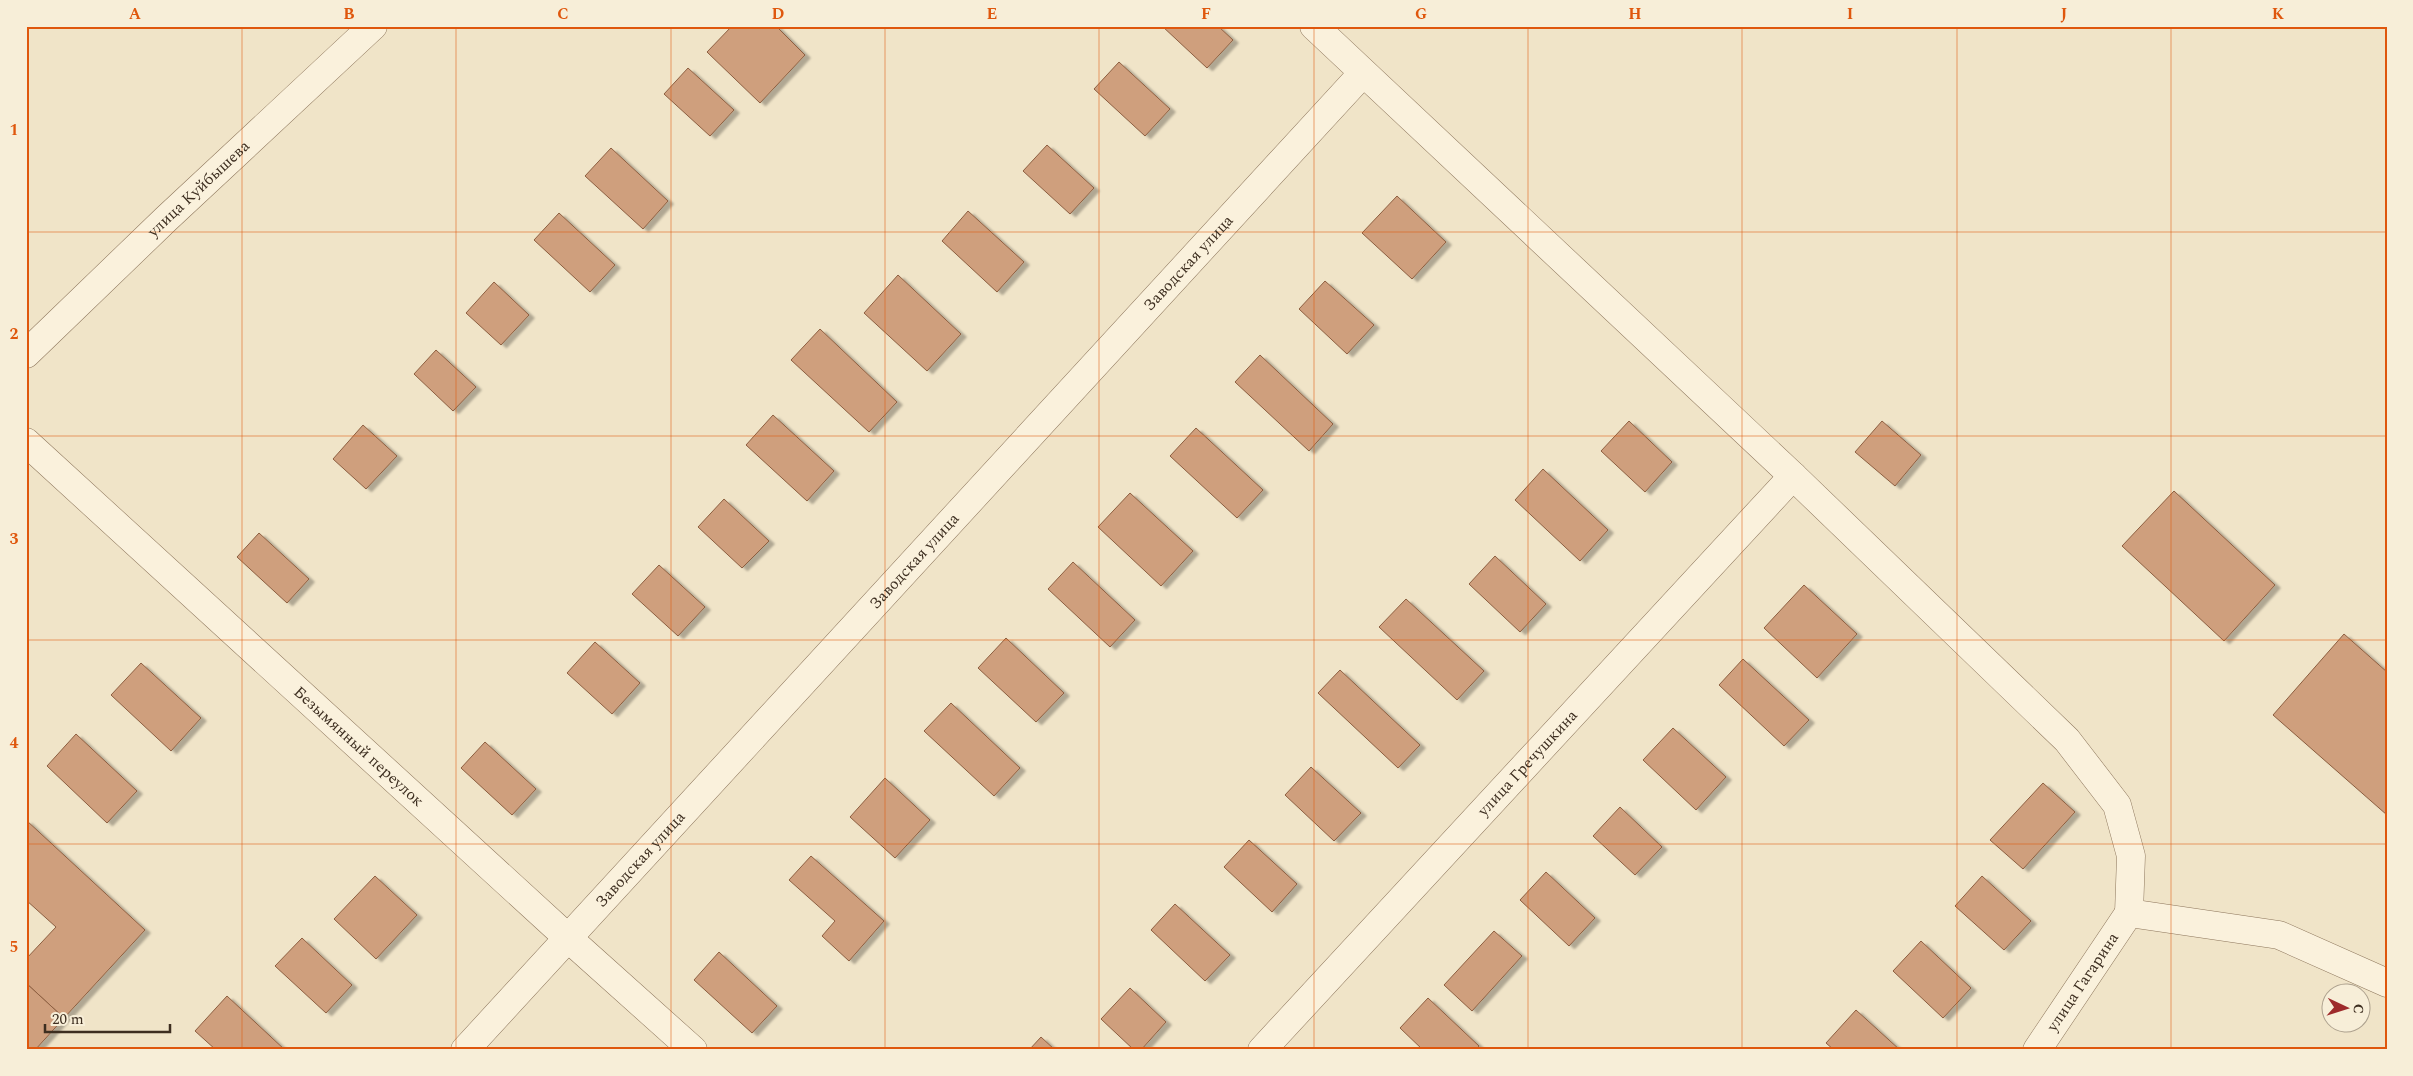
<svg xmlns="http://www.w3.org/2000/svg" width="2413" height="1076" font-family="Spectral,serif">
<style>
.building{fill:#cf9f7d;stroke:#8d5f41;filter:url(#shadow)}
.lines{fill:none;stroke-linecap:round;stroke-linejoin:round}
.minor-casing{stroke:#8d765c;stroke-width:29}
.minor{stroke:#faf1dc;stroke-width:28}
.grid{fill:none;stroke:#df570d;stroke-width:1;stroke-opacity:0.55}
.labels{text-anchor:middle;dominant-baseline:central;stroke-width:5;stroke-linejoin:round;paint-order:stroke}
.street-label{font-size:16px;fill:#3d2e20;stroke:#f7eed8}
.neatline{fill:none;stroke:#df570d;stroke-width:2}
.grid-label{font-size:16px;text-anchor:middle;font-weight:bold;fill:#df570d}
</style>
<defs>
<filter id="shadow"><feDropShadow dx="5.5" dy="3" stdDeviation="1" flood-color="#0004"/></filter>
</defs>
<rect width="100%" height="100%" fill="#f0e4c8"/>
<!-- building -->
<g class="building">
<polygon points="732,26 776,26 805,55 760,103 707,52"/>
<polygon points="1162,26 1218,26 1233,40 1207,68"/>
<polygon points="1119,62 1170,109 1145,136 1094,89"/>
<polygon points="688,68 734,110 710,136 664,94"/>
<polygon points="1047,145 1094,188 1070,214 1023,171"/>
<polygon points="611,148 668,201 643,229 585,176"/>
<polygon points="1397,196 1446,242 1412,279 1362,233"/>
<polygon points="968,211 1024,262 997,292 942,241"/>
<polygon points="559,213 615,265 590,292 534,240"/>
<polygon points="898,275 961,334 927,371 864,313"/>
<polygon points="1325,281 1374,325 1347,354 1299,309"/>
<polygon points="494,282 529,315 501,345 466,313"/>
<polygon points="820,329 897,402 869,432 791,360"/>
<polygon points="436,350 476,387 453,411 414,374"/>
<polygon points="1260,355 1333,424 1309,451 1235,382"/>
<polygon points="773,415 834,471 807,501 746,445"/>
<polygon points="1629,421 1672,462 1645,492 1601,451"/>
<polygon points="1882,421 1921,455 1895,486 1855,452"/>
<polygon points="363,425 397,456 366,489 333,459"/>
<polygon points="1196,428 1263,490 1237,518 1170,456"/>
<polygon points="1543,469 1608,530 1580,561 1515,500"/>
<polygon points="2174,491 2275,585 2224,641 2122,546"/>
<polygon points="1130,493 1193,551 1161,586 1098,527"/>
<polygon points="724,499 769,541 742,568 698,527"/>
<polygon points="259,533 309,579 287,603 237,557"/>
<polygon points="1495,556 1546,604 1520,632 1469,584"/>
<polygon points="1073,562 1135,620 1110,647 1048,589"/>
<polygon points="659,565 705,607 678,636 632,594"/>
<polygon points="1804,585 1857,634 1817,678 1764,628"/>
<polygon points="1406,599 1484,671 1457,700 1379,627"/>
<polygon points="2344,634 2387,672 2387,815 2273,715"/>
<polygon points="1006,638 1064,693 1036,722 978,668"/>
<polygon points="595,642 640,683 612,714 567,673"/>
<polygon points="1743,659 1809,720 1784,746 1719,685"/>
<polygon points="141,663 201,718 171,751 111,695"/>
<polygon points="1340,670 1420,745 1398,768 1318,693"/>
<polygon points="951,703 1020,768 994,796 924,731"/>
<polygon points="1673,728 1726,777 1696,810 1643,760"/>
<polygon points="76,734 137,791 107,823 47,766"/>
<polygon points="485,742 536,789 512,815 461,768"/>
<polygon points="1311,767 1361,813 1334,841 1285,795"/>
<polygon points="885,778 930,820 895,858 850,817"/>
<polygon points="2043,783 2075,812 2023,869 1990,840"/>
<polygon points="1620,807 1662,847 1635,875 1593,836"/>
<polygon points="26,820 145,930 64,1018 26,983 26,959 56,927 26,900"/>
<polygon points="1249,840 1297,884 1272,912 1224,867"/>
<polygon points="811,856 884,921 849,961 822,936 835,921 789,880"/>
<polygon points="1546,872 1595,918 1569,946 1520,900"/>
<polygon points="375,876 417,915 376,959 334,919"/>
<polygon points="1982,876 2031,921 2004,950 1955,906"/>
<polygon points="1175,904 1230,955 1205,981 1151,930"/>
<polygon points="1494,931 1522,956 1472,1011 1444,985"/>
<polygon points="302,938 352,985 326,1013 275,966"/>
<polygon points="1921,941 1971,988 1943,1018 1893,971"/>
<polygon points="719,952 777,1006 752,1033 694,980"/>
<polygon points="26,983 64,1018 35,1050 26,1050"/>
<polygon points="1130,988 1166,1022 1141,1050 1134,1050 1101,1019"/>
<polygon points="227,996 285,1050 216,1050 195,1031"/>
<polygon points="1428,998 1479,1046 1476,1050 1423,1050 1400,1028"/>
<polygon points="1856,1010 1900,1050 1834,1050 1826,1043"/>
<polygon points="1041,1037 1055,1050 1029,1050"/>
</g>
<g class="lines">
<defs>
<g id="minor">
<polyline points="1314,26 1793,476 2067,740 2117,805 2131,856 2129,913"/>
<path id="s1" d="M26 354 166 219 373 26"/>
<path id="s2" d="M26 442 568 938 693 1050"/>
<polyline points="2129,913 2279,935 2387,983"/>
<path id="s3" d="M465 1050 1363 73"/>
<path id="s4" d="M1262 1050 1793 476"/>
<path id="s5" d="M2037 1050 2129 913"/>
</g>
</defs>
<!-- minor casing -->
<use href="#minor" class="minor-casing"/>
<!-- minor -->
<use href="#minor" class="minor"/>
</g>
<!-- grid -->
<path class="grid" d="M242 26V1050M456 26V1050M671 26V1050M885 26V1050M1099 26V1050M1314 26V1050M1528 26V1050M1742 26V1050M1957 26V1050M2171 26V1050M26 232H2387M26 436H2387M26 640H2387M26 844H2387"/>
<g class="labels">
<!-- street labels -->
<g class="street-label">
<text stroke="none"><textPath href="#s1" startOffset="239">улица Куйбышева</textPath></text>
<text stroke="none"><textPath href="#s3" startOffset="1069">Заводская улица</textPath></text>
<text stroke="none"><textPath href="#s3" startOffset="664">Заводская улица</textPath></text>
<text stroke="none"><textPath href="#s2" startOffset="451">Безымянный переулок</textPath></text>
<text stroke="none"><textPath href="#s4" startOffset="391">улица Гречушкина</textPath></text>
<text stroke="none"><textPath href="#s3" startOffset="259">Заводская улица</textPath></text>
<text stroke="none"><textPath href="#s5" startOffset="82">улица Гагарина</textPath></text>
</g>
</g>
<!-- border -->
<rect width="2413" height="1076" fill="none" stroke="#f7eed8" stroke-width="55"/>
<!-- north arrow -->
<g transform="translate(2346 1008) rotate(94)"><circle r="24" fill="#f7eed8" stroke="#ada18e"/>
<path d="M0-4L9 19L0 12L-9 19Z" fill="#9e2a2b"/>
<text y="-8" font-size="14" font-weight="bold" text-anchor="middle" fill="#3d2e20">С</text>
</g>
<!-- scale -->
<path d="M45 1024v8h125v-8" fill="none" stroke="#3d2e20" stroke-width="2.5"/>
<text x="52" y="1024" font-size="15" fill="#3d2e20" stroke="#f7eed8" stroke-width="4" paint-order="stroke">20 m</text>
<rect x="28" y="28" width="2358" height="1020" class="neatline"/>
<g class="grid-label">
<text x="135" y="19">A</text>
<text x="349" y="19">B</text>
<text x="563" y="19">C</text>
<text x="778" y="19">D</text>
<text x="992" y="19">E</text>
<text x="1206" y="19">F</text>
<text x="1421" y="19">G</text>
<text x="1635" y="19">H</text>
<text x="1850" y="19">I</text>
<text x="2064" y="19">J</text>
<text x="2278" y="19">K</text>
<text x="14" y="135">1</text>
<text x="14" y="339">2</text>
<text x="14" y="544">3</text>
<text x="14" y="748">4</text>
<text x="14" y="952">5</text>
</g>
</svg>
